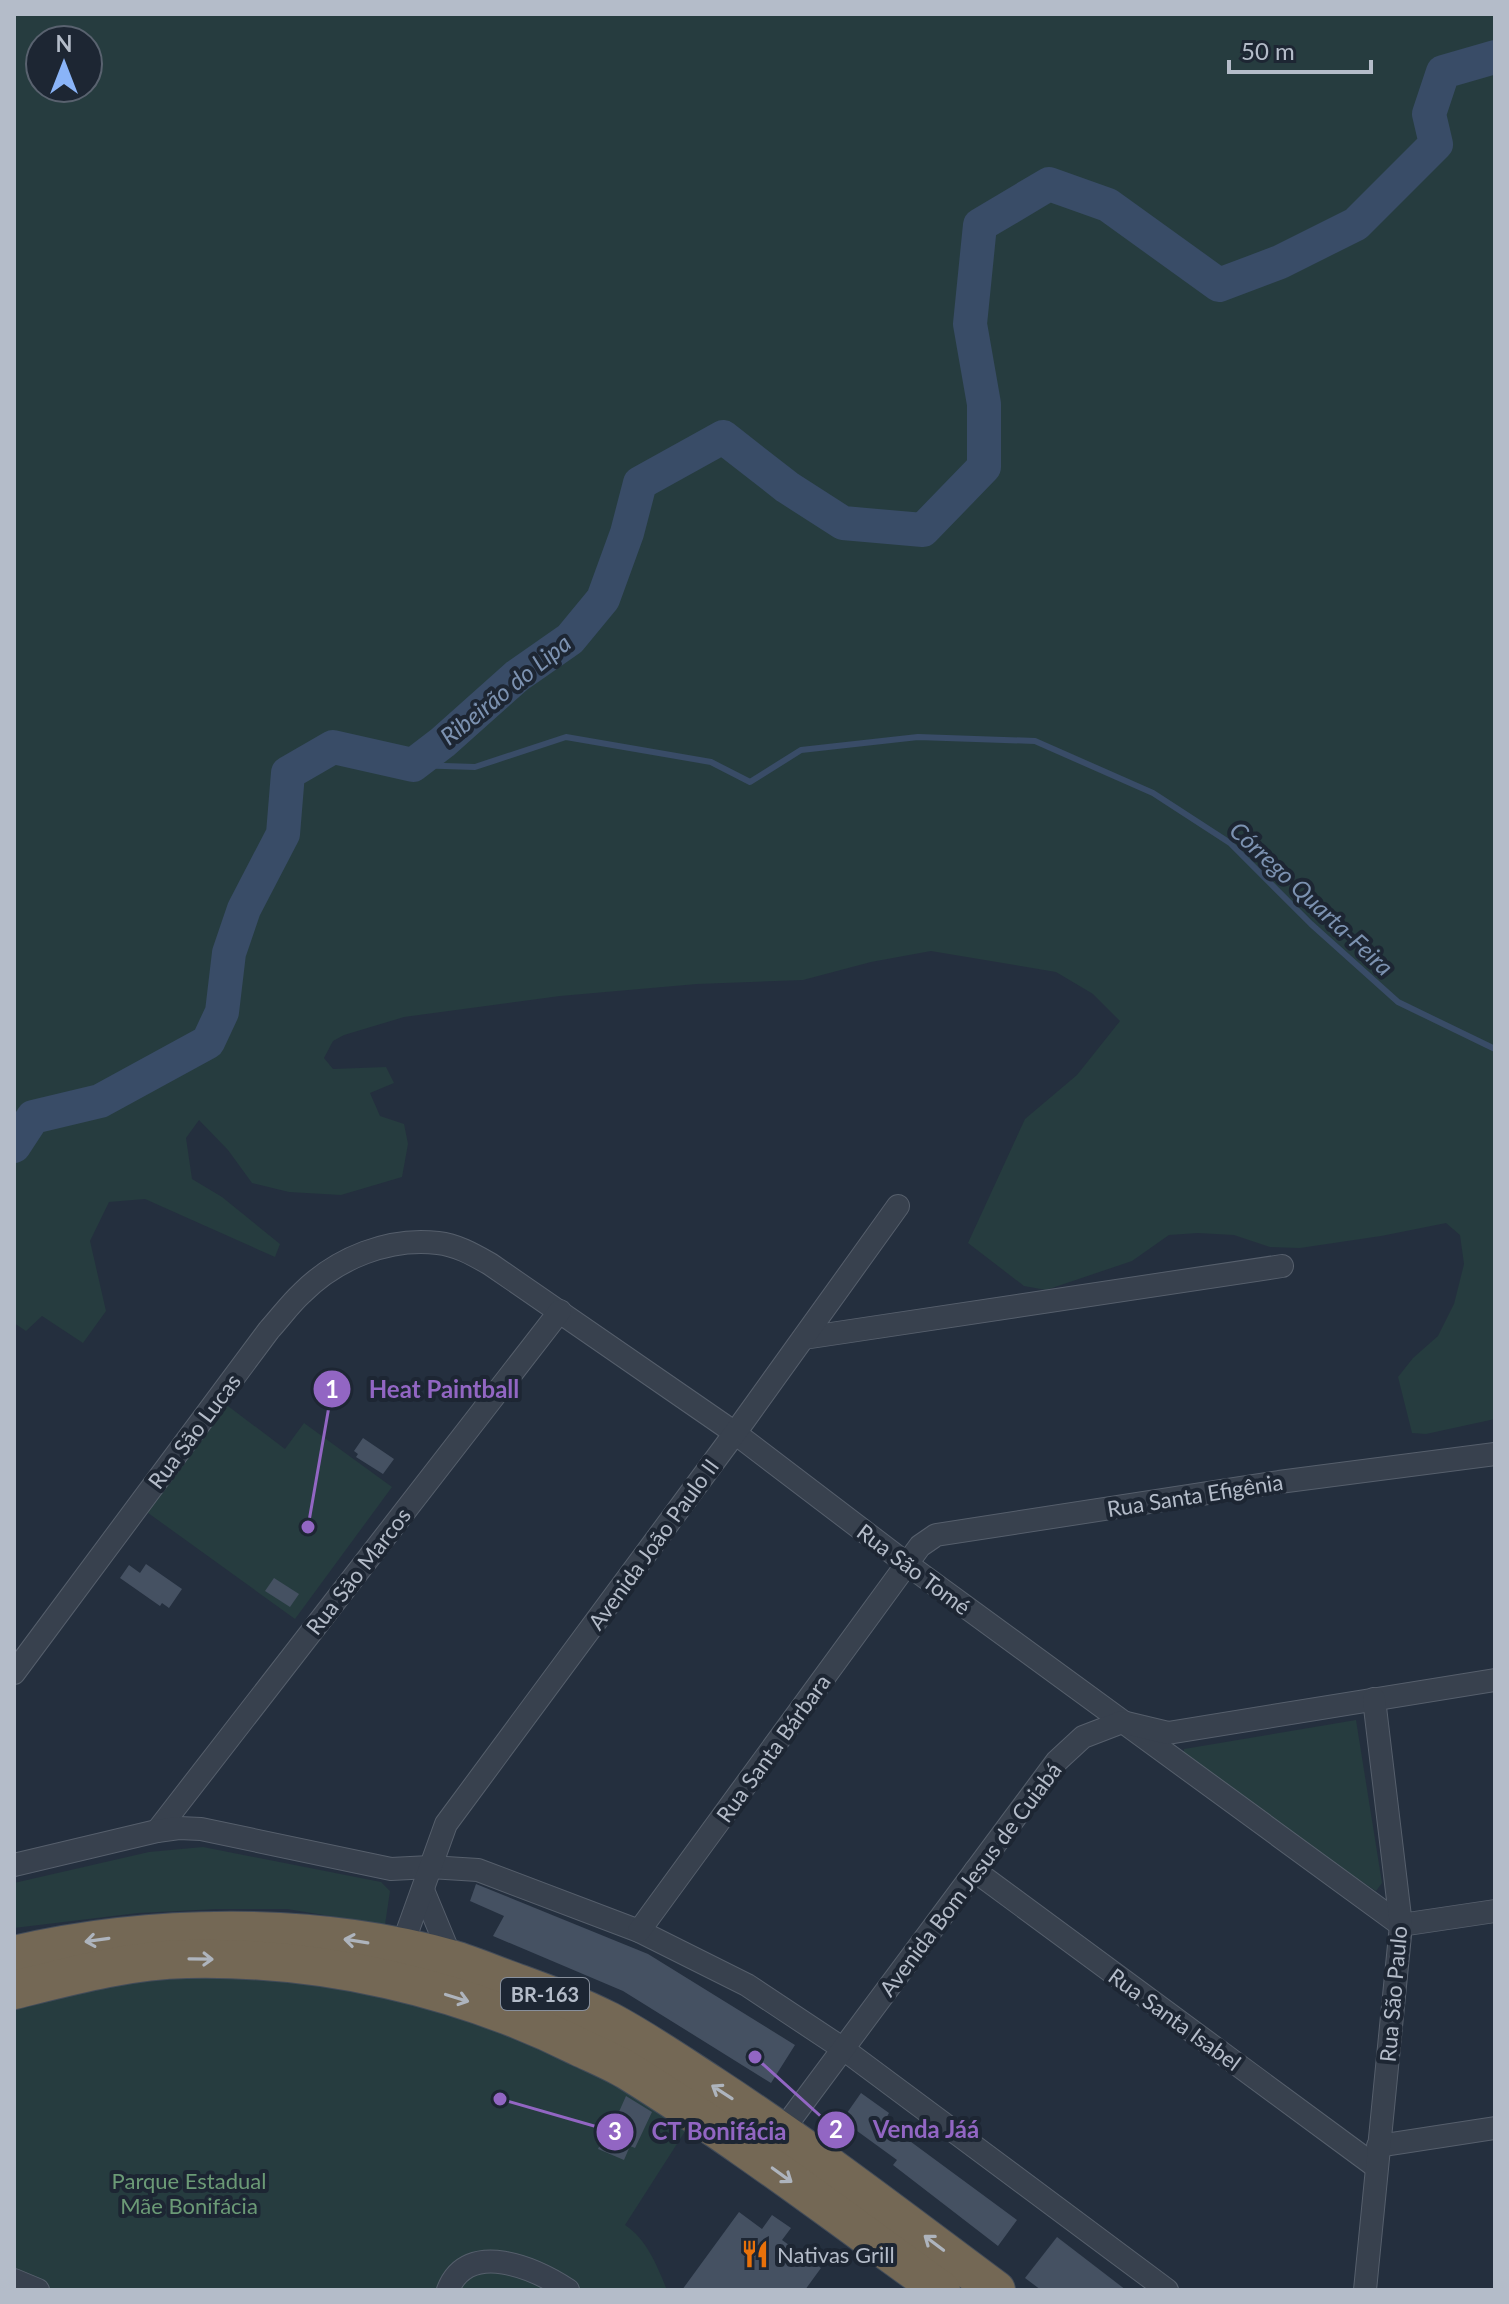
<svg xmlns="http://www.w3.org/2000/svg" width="1509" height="2304" font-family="Lato,sans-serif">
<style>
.green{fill:#263c3f;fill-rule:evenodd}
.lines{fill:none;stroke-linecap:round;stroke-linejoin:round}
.stream{stroke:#394c67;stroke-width:6}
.river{stroke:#394c67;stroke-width:34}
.building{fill:#455162}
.street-casing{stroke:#565f6c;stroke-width:24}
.highway-casing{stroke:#434c59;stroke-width:40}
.street{stroke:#38414e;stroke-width:22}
.highway{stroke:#746855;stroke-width:38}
.oneway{stroke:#aeb4bd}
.labels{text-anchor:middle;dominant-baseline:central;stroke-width:8;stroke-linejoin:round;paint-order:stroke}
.shield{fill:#1d2633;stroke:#878f9c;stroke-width:2}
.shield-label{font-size:20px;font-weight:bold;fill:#b4bcc9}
.street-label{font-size:22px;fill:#b4bcc9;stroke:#1d2633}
.park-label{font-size:22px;fill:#6b9a76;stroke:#1d2633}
.poi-label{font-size:22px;fill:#b4bcc9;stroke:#1d2633;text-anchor:start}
.water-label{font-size:24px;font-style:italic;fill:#7c92b1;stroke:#1d2633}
.leader{fill:none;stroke:#9266c3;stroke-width:3}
.callout-dot{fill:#9266c3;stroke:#1d2633;stroke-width:3}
.mark-label{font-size:24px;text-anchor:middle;font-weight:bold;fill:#fff}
.callout-label{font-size:24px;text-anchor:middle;font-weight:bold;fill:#9266c3;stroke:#1d2633;stroke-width:8;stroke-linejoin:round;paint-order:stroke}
</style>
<rect width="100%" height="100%" fill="#242f3e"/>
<!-- green -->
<g class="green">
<path d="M14 14H1495V1419L1426 1434 1412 1433 1398 1377 1413 1358 1438 1336 1454 1304 1464 1264 1460 1235 1446 1223 1381 1236 1300 1248 1270 1247 1234 1235 1198 1233 1169 1235 1132 1261 1046 1290 1024 1286 968 1243 1025 1119 1077 1075 1120 1021 1093 994 1056 972 931 951 871 962 803 980 697 984 560 996 404 1017 344 1035 333 1041 324 1058 333 1069 386 1067 394 1083 370 1093 380 1116 404 1124 408 1144 402 1177 341 1195 289 1192 252 1183 228 1150 199 1120 186 1138 192 1179 222 1197 280 1244 275 1257 145 1199 109 1202 90 1241 106 1311 83 1343 42 1316 26 1331 14 1323ZM40 40H88V88H40Z"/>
<polygon points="224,1403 285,1449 304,1423 392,1487 295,1619 144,1510"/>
<polygon points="1356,1720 1382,1883 1376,1891 1183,1763 1184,1749"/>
<polygon points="203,1847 381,1882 390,1891 385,1925 287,1909 217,1909 138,1913 14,1928 14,1883 149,1852"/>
<path d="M187 1970 285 1974 496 2018 691 2122 625 2225C647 2239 658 2268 667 2290H14V2002Z"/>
</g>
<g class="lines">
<!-- stream -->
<polyline class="stream" points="413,765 475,767 566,737 711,762 750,782 801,750 918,737 1035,741 1153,793 1230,843 1311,924 1398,1002 1495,1049"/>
<!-- river -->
<polyline class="river" points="14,1146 33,1117 100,1101 208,1042 222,1012 229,953 244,909 283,834 288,773 333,747 413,765 443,742 517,676 570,639 603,599 627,533 640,483 723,437 787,487 843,523 923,530 984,467 984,404 970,324 980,225 1049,184 1108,205 1219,285 1280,262 1356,224 1436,144 1429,114 1443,72 1495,57"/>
</g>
<!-- building -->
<g class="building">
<polygon points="363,1438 394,1459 383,1474 356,1457 358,1454 354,1451"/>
<polygon points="146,1564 182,1589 169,1608 162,1603 160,1606 120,1578 129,1565 140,1573"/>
<polygon points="274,1578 299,1594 290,1607 265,1591"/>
<polygon points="476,1884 648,1954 795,2045 771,2083 623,1991 493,1936 504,1916 470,1901"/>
<polygon points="861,2093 889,2113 884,2122 1017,2220 998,2246 893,2165 897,2160 842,2120"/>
<polygon points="626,2096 652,2112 635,2148 630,2146 624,2160 598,2149 615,2113 618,2114"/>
<polygon points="739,2212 762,2229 772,2215 791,2228 782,2240 821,2268 805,2290 682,2290"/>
<polygon points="1057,2237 1126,2290 1041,2290 1025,2278"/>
</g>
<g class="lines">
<defs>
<g id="street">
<polyline points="804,1338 1282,1266"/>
<path d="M14 1673 269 1330C280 1318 290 1304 302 1293 337 1258 389 1237 438 1243 457 1245 474 1255 490 1264L735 1433 907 1564 1401 1925 1495 1911"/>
<polyline points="157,1831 560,1311"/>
<polyline points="14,1865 157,1831 179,1828 201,1829 391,1869 430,1867 478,1870 639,1931 747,1985 842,2048 1167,2290"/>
<polyline points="975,1871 1375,2166"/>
<polyline points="423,1890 452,1960"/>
<polyline points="639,1931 920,1546 936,1535 1279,1482 1495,1454"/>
<polyline points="401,1949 446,1824 735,1433 898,1206"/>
<polyline points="782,2131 1057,1761 1083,1737 1122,1722 1168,1733 1495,1680"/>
<polyline points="1378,2146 1495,2128"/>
<polyline points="14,2280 38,2290"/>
<path d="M448 2290C468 2238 536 2269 568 2290"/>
<polyline points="1365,2290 1401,1925 1374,1699"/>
</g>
<g id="highway">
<path d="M14 1955C151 1923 315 1921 451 1959 474 1966 497 1976 520 1984 550 1995 580 2006 609 2021 645 2040 678 2063 712 2085 810 2149 902 2220 996 2290"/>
<path d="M14 1990C70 1976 129 1960 187 1959 321 1956 459 1987 579 2047 596 2055 613 2062 628 2071 736 2138 838 2216 941 2290"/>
</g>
</defs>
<!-- street casing -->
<use href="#street" class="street-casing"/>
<!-- highway casing -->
<use href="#highway" class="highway-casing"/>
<!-- street -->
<use href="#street" class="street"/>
<!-- highway -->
<use href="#highway" class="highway"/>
</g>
<!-- one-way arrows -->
<defs><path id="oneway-shaft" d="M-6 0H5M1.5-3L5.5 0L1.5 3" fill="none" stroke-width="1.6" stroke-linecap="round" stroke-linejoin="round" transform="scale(2)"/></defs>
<g class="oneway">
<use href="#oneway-shaft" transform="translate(97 1940) rotate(172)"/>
<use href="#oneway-shaft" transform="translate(356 1941) rotate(-171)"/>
<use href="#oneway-shaft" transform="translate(201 1959) rotate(1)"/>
<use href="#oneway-shaft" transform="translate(457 1998) rotate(17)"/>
<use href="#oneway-shaft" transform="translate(722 2092) rotate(-147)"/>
<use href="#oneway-shaft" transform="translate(782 2175) rotate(36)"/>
<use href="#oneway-shaft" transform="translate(934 2243) rotate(-143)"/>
</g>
<!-- icons -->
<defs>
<symbol id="restaurant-bare" viewBox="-9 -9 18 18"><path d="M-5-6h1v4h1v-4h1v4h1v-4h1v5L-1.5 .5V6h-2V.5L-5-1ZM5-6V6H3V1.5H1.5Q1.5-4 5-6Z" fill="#e8710a" stroke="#1d2633" stroke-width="2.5" paint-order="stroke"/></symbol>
</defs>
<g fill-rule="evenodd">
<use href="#restaurant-bare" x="735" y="2234" width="40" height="40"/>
</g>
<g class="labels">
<!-- shield labels -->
<rect class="shield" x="501" y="1978" width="88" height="32" rx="6"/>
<g class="shield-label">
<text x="545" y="1994">BR-163</text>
</g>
<!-- street labels -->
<g class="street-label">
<text transform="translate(194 1431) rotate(-53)">Rua São Lucas</text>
<text transform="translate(1195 1495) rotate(-9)">Rua Santa Efigênia</text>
<text transform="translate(653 1544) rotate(-54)">Avenida João Paulo II</text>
<text transform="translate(914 1569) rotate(37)">Rua São Tomé</text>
<text transform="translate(358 1571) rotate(-52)">Rua São Marcos</text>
<text transform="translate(773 1748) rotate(-54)">Rua Santa Bárbara</text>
<text transform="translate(970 1879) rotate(-53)">Avenida Bom Jesus de Cuiabá</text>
<text transform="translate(1393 1994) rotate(-85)">Rua São Paulo</text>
<text transform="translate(1175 2019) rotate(36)">Rua Santa Isabel</text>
</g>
<!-- park labels -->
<g class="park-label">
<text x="189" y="2180">Parque Estadual<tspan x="189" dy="25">Mãe Bonifácia</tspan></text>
</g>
<!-- poi labels -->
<g class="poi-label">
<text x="777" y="2254">Nativas Grill</text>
</g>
<!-- water labels -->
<g class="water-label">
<text transform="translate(505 689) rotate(-39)">Ribeirão do Lipa</text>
<text transform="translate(1312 898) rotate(43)">Córrego Quarta-Feira</text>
</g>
</g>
<!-- callouts -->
<path class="leader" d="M308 1527L332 1389M755 2057L836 2130M500 2099L615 2132"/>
<g class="callout-dot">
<circle cx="308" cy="1527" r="8"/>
<circle cx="755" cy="2057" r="8"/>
<circle cx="500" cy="2099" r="8"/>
<circle cx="332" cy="1389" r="20"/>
<circle cx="836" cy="2130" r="20"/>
<circle cx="615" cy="2132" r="20"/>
</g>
<g class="mark-label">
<text x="332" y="1398">1</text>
<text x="836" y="2138">2</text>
<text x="615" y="2140">3</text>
</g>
<g class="callout-label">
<text x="444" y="1398">Heat Paintball</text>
<text x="926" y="2138">Venda Jáá</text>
<text x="719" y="2140">CT Bonifácia</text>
</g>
<!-- border -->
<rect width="1509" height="2304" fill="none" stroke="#b4bcc9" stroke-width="32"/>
<!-- north arrow -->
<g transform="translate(64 64)"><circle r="38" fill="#1d2633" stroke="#59626f" stroke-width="2"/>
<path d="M0-6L14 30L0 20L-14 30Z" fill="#8ab4f8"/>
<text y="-12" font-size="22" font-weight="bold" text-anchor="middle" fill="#b4bcc9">N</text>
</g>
<!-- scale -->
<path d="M1229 60v12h142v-12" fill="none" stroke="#b4bcc9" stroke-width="4"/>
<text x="1241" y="60" font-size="24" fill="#b4bcc9" stroke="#1d2633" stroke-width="6" paint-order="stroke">50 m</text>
</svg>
